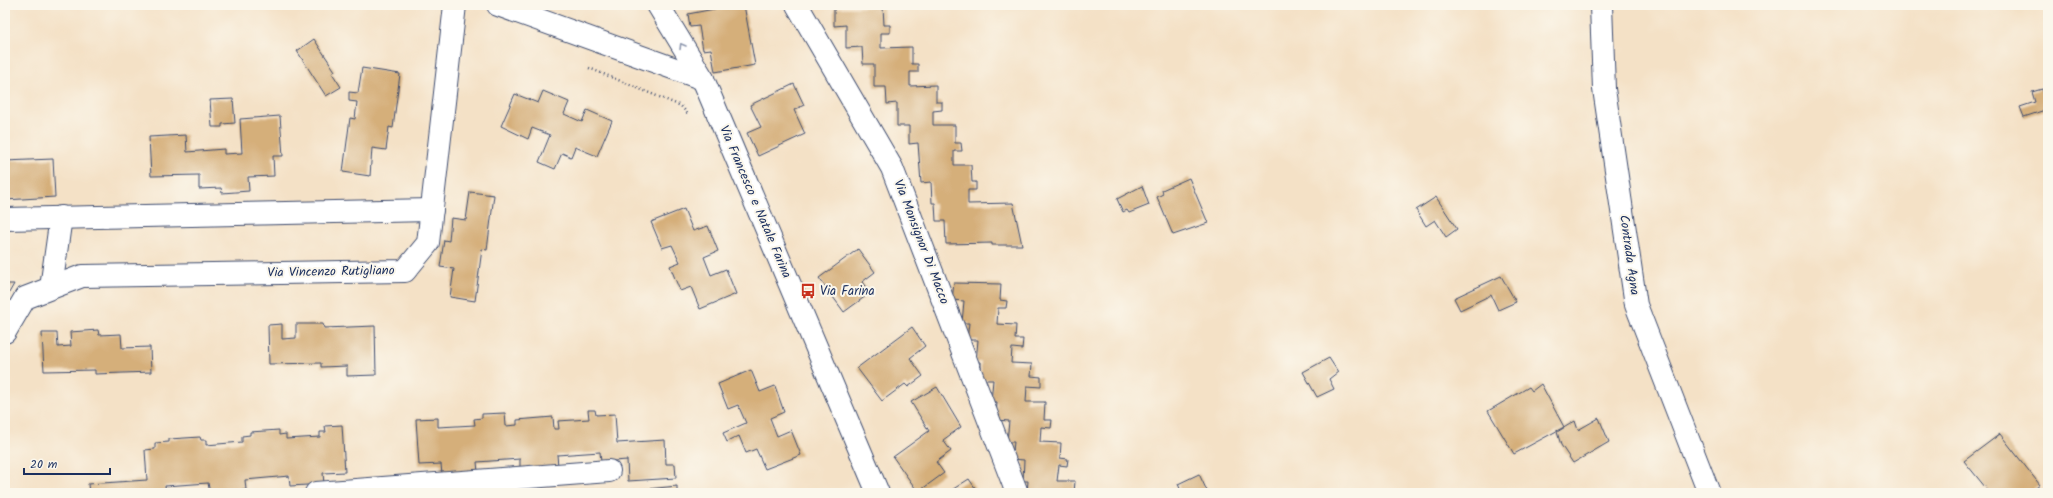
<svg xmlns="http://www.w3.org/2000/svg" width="2053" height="498" font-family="Kalam,sans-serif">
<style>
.building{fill:#d5af7a}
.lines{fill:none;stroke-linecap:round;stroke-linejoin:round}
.minor-casing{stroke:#3c4a6e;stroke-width:24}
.path{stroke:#3c4a6e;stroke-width:2.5;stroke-dasharray:1 3;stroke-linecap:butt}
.minor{stroke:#fff;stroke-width:22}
.oneway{stroke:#8d97ae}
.labels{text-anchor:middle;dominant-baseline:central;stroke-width:4;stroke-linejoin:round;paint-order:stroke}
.street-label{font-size:13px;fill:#1b2f5e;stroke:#fbf7ec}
.poi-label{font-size:13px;fill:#1b2f5e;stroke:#fbf7ec;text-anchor:start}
</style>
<rect width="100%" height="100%" fill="#fbf7ec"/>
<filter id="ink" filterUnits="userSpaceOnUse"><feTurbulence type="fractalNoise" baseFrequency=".025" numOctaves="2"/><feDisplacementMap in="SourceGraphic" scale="8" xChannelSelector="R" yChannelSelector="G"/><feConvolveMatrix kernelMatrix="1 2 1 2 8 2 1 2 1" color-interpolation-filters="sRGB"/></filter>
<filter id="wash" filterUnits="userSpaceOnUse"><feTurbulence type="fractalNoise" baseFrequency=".012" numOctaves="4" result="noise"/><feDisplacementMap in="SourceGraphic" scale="16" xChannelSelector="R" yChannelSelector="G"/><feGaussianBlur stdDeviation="0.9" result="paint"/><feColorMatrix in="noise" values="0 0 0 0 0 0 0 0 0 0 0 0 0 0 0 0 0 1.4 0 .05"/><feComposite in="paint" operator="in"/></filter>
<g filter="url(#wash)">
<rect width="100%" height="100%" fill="#f4e1c6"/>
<g id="blocks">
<!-- building -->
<g class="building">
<polygon points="735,5 744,5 755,65 715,72 711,49 703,50 699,26 690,27 688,14"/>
<polygon points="883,7 884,25 890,25 890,33 881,33 881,48 912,47 912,64 918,64 918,72 910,72 910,86 936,85 936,102 942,102 942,110 933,111 933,125 955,125 955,143 961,143 962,151 954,151 954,165 971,165 972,182 976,182 976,190 968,190 968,204 1013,203 1022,245 992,245 992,243 946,244 945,221 936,221 935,203 932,203 931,182 921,183 918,143 909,144 909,126 897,126 897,103 887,104 886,87 874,87 874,64 863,64 862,47 846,48 846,25 834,26 834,8"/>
<polygon points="314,39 335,71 332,73 341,87 326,96 297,51"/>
<polygon points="362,68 400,74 393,128 389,127 386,150 372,148 370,176 343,172 350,118 355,119 357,102 349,101 349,92 358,93"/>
<polygon points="794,84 804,105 794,110 805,134 758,156 747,133 761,127 750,105"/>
<polygon points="2042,89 2046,99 2048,99 2048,109 2024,117 2020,107 2035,102 2032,92"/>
<polygon points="543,91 569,102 564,114 582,122 587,110 612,121 597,156 575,147 571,157 562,153 555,169 539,162 550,135 532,128 528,139 501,126 515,94 538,103"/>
<polygon points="233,99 235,123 222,124 222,127 212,127 210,100"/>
<polygon points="280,116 283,156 273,156 274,176 248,177 249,191 222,193 221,188 199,189 199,175 151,176 149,137 186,135 187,152 224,149 224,154 242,153 240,119"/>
<polygon points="53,159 55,197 5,200 5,161"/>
<polygon points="1189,178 1208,223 1173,235 1157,197 1163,194 1162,190"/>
<polygon points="1142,186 1149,205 1129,213 1127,210 1123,212 1117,199"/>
<polygon points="470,192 494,195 487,250 482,249 475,301 450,297 454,269 440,267 444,240 449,241 451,218 466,220"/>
<polygon points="1436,197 1457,229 1446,237 1435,220 1426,226 1416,210"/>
<polygon points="684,209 693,231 708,226 718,251 704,257 711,275 726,269 736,294 700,309 691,287 680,291 670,266 680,262 672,245 662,248 651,222"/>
<polygon points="858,249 875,272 862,282 870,293 844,312 819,278"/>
<polygon points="1501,276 1516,302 1498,310 1491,295 1460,310 1454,298"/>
<polygon points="954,283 1001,284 1000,300 1007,301 1006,308 998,308 997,324 1016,325 1015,339 1023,339 1022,349 1012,348 1011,363 1032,364 1031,376 1041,377 1041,387 1027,386 1026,402 1045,402 1044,420 1052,420 1051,428 1041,427 1040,442 1061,443 1060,458 1068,459 1067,466 1059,465 1057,481 1075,481 1074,493 1027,493 1028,481 1023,481 1024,460 1012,459 1014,442 1007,442 1009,421 996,420 997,402 991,402 993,380 981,380 981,362 976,362 978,340 967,340 969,323 962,323 964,301 952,300"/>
<polygon points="5,284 14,284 5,300"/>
<polygon points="282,324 282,339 296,338 296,324 323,324 324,328 375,326 376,375 347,376 347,366 321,367 321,363 269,364 268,325"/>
<polygon points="912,327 925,346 910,358 923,376 908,387 905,384 882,401 857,368"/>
<polygon points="98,330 99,335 121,334 122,348 150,347 151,372 95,374 95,370 44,371 42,333 57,333 58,347 71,346 70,332"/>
<polygon points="1329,358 1338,372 1329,379 1334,389 1317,397 1303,372"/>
<polygon points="751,370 760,392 775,386 784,412 770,418 777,436 791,430 801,455 765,469 756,449 746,453 739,436 727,442 723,433 746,423 738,405 728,409 718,384"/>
<polygon points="1541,384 1564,427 1514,454 1488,411 1529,387 1532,391"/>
<polygon points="937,387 961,427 943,440 951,451 936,462 944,473 918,492 893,457 929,431 911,402"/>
<polygon points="588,410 595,410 596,415 615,414 617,443 665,440 666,464 675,464 676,478 628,481 627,460 601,462 600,452 557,455 558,466 520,469 520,459 477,462 478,472 442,475 441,464 419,465 416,419 438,418 438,427 475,425 474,419 482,418 482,414 505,413 506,426 517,425 517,420 553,417 554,429 559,429 558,421 589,419"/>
<polygon points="1599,418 1609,442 1573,463 1561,445 1557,432 1575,421 1578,430"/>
<polygon points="342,425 345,472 323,473 324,484 290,486 289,476 245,480 246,490 210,493 208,483 165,486 166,493 89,493 88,484 147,480 145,450 155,449 155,443 169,442 169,439 200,437 201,440 206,440 206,445 242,442 242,436 250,435 250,432 279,430 279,435 286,434 286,439 320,437 320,432 326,432 325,426"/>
<polygon points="2000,434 2040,485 2029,493 1990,493 1964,461"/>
<polygon points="1199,474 1208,493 1176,493 1181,491 1178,484"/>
<polygon points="969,479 978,492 976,493 947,493"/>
<polygon points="677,486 677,493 618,493 618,492"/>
</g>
</g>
</g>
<g filter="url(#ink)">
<use href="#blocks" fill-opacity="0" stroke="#3c4a6e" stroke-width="1"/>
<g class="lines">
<defs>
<g id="minor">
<polyline points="498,5 703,79"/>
<polyline points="658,5 703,79 878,493"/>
<polyline points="797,5 892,168 1017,493"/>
<polyline points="1601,5 1604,89 1636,305 1709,493"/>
<polyline points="5,219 432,210"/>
<polyline points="51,288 61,217"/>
<polyline points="5,332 25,298 82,276 405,271 428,243 455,5"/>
<polyline points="316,493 609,471"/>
</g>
</defs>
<!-- minor casing -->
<use href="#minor" class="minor-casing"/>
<!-- path -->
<polyline class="path" points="589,68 681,106 689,115"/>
<!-- minor -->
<use href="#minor" class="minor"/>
</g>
<!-- one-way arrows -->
<defs><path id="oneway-chevron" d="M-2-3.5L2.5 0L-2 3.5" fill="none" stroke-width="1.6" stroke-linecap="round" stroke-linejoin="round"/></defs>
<use class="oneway" href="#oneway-chevron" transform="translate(682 46) rotate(-121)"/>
</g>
<!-- icons -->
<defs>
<symbol id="bus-bare" viewBox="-9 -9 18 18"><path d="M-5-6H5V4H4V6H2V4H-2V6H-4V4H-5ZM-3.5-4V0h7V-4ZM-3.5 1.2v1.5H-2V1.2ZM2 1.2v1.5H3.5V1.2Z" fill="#c8321e" stroke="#fbf7ec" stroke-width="2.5" paint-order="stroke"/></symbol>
</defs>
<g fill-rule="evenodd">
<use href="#bus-bare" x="797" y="280" width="22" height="22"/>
</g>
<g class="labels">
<!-- street labels -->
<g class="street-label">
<text transform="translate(755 202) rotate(67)">Via Francesco e Natale Farina</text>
<text transform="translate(921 242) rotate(69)">Via Monsignor Di Macco</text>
<text transform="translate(1629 255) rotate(82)">Contrada Agna</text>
<text transform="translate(331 272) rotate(-1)">Via Vincenzo Rutigliano</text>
</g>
<!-- poi labels -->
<g class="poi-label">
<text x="820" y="291">Via Farina</text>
</g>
</g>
<!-- margin -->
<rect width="2053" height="498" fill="none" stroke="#fbf7ec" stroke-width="20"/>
<!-- scale -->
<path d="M24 468v6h86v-6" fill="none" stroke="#1b2f5e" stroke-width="2"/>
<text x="30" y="468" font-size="12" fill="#1b2f5e" stroke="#fbf7ec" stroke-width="3" paint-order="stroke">20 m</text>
</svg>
